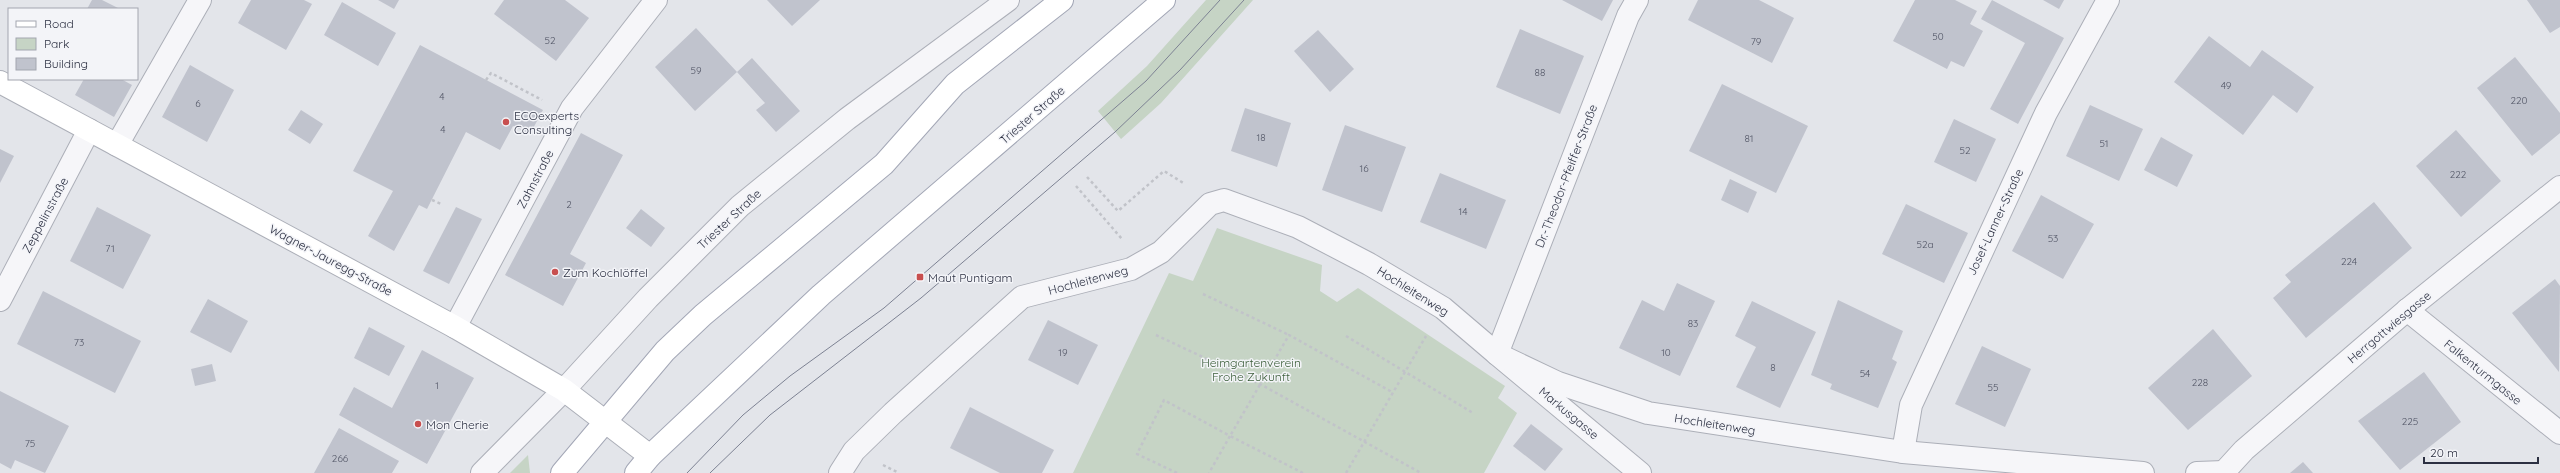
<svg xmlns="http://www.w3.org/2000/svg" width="2560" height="473" font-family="Quicksand,sans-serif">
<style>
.green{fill:#c6d4c5}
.building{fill:#c0c3cd}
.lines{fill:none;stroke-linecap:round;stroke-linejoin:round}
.street-casing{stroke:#acafb8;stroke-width:24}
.secondary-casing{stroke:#acafb8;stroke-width:24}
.primary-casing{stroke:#a3a7b6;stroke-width:24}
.path{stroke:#c1c3c9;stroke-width:2.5;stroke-dasharray:3 3;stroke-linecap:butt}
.street{stroke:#f6f6f9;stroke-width:22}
.secondary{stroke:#fff;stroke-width:22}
.primary{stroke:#fff;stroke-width:22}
.tram{stroke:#7d8293;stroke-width:1}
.poi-dot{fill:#c84f4f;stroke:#f3f4f8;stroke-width:1.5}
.labels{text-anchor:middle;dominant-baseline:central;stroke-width:3;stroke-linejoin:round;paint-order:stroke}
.number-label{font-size:10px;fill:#515565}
.poi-label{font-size:12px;fill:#2c3042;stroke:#f3f4f8;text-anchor:start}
.street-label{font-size:12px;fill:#2c3042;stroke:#f3f4f8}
.park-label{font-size:12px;fill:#3b5d39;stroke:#f3f4f8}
</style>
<rect width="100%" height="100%" fill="#e3e5ea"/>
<!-- green -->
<g class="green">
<polygon points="1206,0 1253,0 1161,103 1121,139 1098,111 1147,66"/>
<polygon points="1217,228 1322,265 1320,291 1337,302 1358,288 1505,386 1498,398 1517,413 1484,473 1073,473 1169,273 1193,281"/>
<polygon points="528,455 530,473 510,473"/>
</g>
<!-- building -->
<g class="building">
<polygon points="92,0 102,0 120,9 87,9"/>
<polygon points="251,0 304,0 312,4 286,50 238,23"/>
<polygon points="378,0 399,0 394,9"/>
<polygon points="504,0 565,0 589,18 556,61 494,14"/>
<polygon points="767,0 820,0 792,26"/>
<polygon points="1562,0 1613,0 1602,21"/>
<polygon points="1698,0 1759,0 1794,18 1772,63 1688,20"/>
<polygon points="1915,0 1955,0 1977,11 1970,24 1983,31 1964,67 1951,61 1947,69 1893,41"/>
<polygon points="1992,0 2064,38 2018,124 1990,109 2025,43 1981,19"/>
<polygon points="2043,0 2064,0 2059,9"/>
<polygon points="2527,0 2560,0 2560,27 2550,33"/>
<polygon points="342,2 396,33 378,66 324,35"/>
<polygon points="696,28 737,72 752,58 800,111 776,132 756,110 765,103 737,72 695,111 655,67"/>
<polygon points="1520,29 1584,56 1560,114 1496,87"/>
<polygon points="1318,30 1354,69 1330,92 1294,51"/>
<polygon points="2209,36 2250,67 2262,50 2314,87 2297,113 2273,95 2243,135 2174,82"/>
<polygon points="420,45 543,110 530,134 513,126 500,150 466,132 427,209 419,205 394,251 368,236 393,191 353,171"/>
<polygon points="2515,57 2560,113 2560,133 2532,156 2477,88"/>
<polygon points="190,65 234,90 207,142 162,117"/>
<polygon points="84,79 121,79 132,85 114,117 75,95"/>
<polygon points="1722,84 1808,126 1776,193 1689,151"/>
<polygon points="2090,105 2143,129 2119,181 2066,156"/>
<polygon points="1245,108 1291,123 1277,167 1231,151"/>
<polygon points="301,110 323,124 310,144 288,130"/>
<polygon points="1954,119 1996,139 1976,182 1934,162"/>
<polygon points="1345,125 1406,147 1382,212 1322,190"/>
<polygon points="2456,130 2501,181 2461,217 2416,166"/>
<polygon points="581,133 623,155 570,254 586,263 563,306 505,275"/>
<polygon points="2161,137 2193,155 2177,187 2144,170"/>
<polygon points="0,149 14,156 0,183"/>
<polygon points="1440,173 1506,200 1486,249 1420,222"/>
<polygon points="1730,179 1757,192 1748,213 1721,200"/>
<polygon points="2041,195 2094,224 2063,279 2012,251"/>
<polygon points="2374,202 2412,248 2306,338 2273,298 2291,282 2285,275"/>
<polygon points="1906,204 1968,233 1944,283 1882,254"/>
<polygon points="97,207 151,235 123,289 70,261"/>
<polygon points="456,207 482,219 449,284 423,271"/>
<polygon points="641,209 665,228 651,247 626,228"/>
<polygon points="2555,279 2560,286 2559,372 2512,313"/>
<polygon points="1677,283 1715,301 1680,376 1619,348 1642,300 1664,311"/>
<polygon points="43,291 141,341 115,393 17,344"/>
<polygon points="208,299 248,321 231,353 190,332"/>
<polygon points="1838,300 1903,331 1892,359 1897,362 1878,408 1830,389 1832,384 1811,375"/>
<polygon points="1752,301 1816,332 1780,408 1736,387 1756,347 1735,336"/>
<polygon points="1048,320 1098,345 1078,385 1028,360"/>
<polygon points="369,327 405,346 389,376 354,358"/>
<polygon points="2213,329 2252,376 2188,430 2148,388"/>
<polygon points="1982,346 2031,369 2005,427 1955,404"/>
<polygon points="422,350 474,378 427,464 339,415 354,387 392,408"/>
<polygon points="212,364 216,381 195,386 191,369"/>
<polygon points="2424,372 2461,422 2400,470 2358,421"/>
<polygon points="0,391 69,426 45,473 15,460 11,469 0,463"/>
<polygon points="970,407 1054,450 1042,473 1000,473 950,448"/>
<polygon points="1531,424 1563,449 1545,471 1513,446"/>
<polygon points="339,428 399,461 392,473 314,473"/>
<polygon points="2303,462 2313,473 2290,473"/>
</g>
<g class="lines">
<defs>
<g id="street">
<polyline points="1637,0 1628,16 1497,354 1640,473"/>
<polyline points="117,145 200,0"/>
<polyline points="0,300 89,130"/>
<polyline points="2407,310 2560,433"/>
<polyline points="455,327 572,108 656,0"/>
<polyline points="1903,452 1911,405 2046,113 2108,0"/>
<polyline points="482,473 564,390 648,298 740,206 847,119 1008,0"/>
<polyline points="840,473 854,451 893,413 1022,297 1131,269 1161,252 1210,204 1224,200 1298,227 1369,264 1443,308 1497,354 1558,383 1648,413 1903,452 2143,473"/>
<polyline points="2197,473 2224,472"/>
<polyline points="2223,473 2244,450 2407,310 2560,187"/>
</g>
<polyline id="secondary" points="0,82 455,327 564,390 650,456"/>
<g id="primary">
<polyline points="562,473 665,351 703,315 884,164 955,84 1062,0"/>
<polyline points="636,473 650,456 821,295 1164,0"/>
</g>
</defs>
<!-- street casing -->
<use href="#street" class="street-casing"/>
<!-- secondary casing -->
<use href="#secondary" class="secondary-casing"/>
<!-- primary casing -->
<use href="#primary" class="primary-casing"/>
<!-- path -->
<g class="path">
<polyline points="486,80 491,73 542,100"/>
<polyline points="1087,177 1118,211 1164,171 1185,184"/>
<polyline points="1076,186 1122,239"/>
<polyline points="432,200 441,204"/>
<polyline points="1203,294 1289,335"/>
<polyline points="1156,335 1260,384 1421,473"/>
<polyline points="1346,336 1473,413"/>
<polyline points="883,465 899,473"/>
<polyline points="1177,473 1137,454 1164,400 1230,436 1209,473"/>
<polyline points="1303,473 1230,436 1289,335 1392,392"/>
<polyline points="1346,473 1426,336"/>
</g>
<!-- street -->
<use href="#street" class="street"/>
<!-- secondary -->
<use href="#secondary" class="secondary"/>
<!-- primary -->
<use href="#primary" class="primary"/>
<!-- tram -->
<g class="tram">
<polyline points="687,473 743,415 790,376 884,308 1146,81 1220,0"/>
<polyline points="710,473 770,415 921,298 1115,132 1180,70 1244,0"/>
</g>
</g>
<!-- markers -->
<g class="poi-dot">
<circle cx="506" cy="122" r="4"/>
<circle cx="555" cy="272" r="4"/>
<rect x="916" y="273" width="8" height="8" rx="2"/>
<circle cx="418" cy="424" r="4"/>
</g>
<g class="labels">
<!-- number labels -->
<g class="number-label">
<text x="1938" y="36">50</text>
<text x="550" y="40">52</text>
<text x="1756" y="41">79</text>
<text x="696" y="70">59</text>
<text x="1540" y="72">88</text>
<text x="2226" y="85">49</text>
<text x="442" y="96">4</text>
<text x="2519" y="100">220</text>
<text x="198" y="103">6</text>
<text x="443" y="129">4</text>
<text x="1261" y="137">18</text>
<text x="1749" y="138">81</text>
<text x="2104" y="143">51</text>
<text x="1965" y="150">52</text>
<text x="1364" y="168">16</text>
<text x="2458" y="174">222</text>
<text x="569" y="204">2</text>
<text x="1463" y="211">14</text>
<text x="2053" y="238">53</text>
<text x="1925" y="244">52a</text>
<text x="110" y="248">71</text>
<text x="2349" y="261">224</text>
<text x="1693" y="323">83</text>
<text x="79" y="342">73</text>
<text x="1063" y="352">19</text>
<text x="1666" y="352">10</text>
<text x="1773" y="367">8</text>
<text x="1865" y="373">54</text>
<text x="2200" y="382">228</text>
<text x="437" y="385">1</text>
<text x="1993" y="387">55</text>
<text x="2410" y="421">225</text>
<text x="30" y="443">75</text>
<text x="340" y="458">266</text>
</g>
<!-- poi labels -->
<g class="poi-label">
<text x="514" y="115">ECOexperts<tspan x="514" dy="14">Consulting</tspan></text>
<text x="563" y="272">Zum Kochlöffel</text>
<text x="928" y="277">Maut Puntigam</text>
<text x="426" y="424">Mon Cherie</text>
</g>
<!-- street labels -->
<g class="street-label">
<text transform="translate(1032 115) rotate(-41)">Triester Straße</text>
<text transform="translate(1566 176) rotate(-69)">Dr.-Theodor-Pfeiffer-Straße</text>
<text transform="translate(535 179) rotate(-62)">Zahnstraße</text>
<text transform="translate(45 215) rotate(-62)">Zeppelinstraße</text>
<text transform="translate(729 219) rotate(-43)">Triester Straße</text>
<text transform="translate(1995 222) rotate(-65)">Josef-Lanner-Straße</text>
<text transform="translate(331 260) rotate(28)">Wagner-Jauregg-Straße</text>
<text transform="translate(1088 280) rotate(-15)">Hochleitenweg</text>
<text transform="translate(1413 291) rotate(32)">Hochleitenweg</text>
<text transform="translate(2389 327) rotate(-40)">Herrgottwiesgasse</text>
<text transform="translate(2483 372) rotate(39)">Falkenturmgasse</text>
<text transform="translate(1569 413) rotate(40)">Markusgasse</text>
<text transform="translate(1715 424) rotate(9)">Hochleitenweg</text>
</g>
<!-- park labels -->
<g class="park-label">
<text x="1251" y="362">Heimgartenverein<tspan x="1251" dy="14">Frohe Zukunft</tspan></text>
</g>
</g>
<!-- legend -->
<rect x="8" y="8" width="130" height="72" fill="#f3f4f8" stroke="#a3a6af"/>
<rect x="16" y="21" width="20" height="6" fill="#ffffff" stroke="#a3a6af"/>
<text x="44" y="28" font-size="12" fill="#2c3042">Road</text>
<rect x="16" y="38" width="20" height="12" fill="#c6d4c5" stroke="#a3a6af"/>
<text x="44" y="48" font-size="12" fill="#2c3042">Park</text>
<rect x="16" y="58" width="20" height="12" fill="#c0c3cd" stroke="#a3a6af"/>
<text x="44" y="68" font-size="12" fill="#2c3042">Building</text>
<!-- scale -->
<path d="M2424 457v6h114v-6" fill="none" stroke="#2c3042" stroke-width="2"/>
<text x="2430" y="457" font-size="12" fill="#2c3042" stroke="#f3f4f8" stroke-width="3" paint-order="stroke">20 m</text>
</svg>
